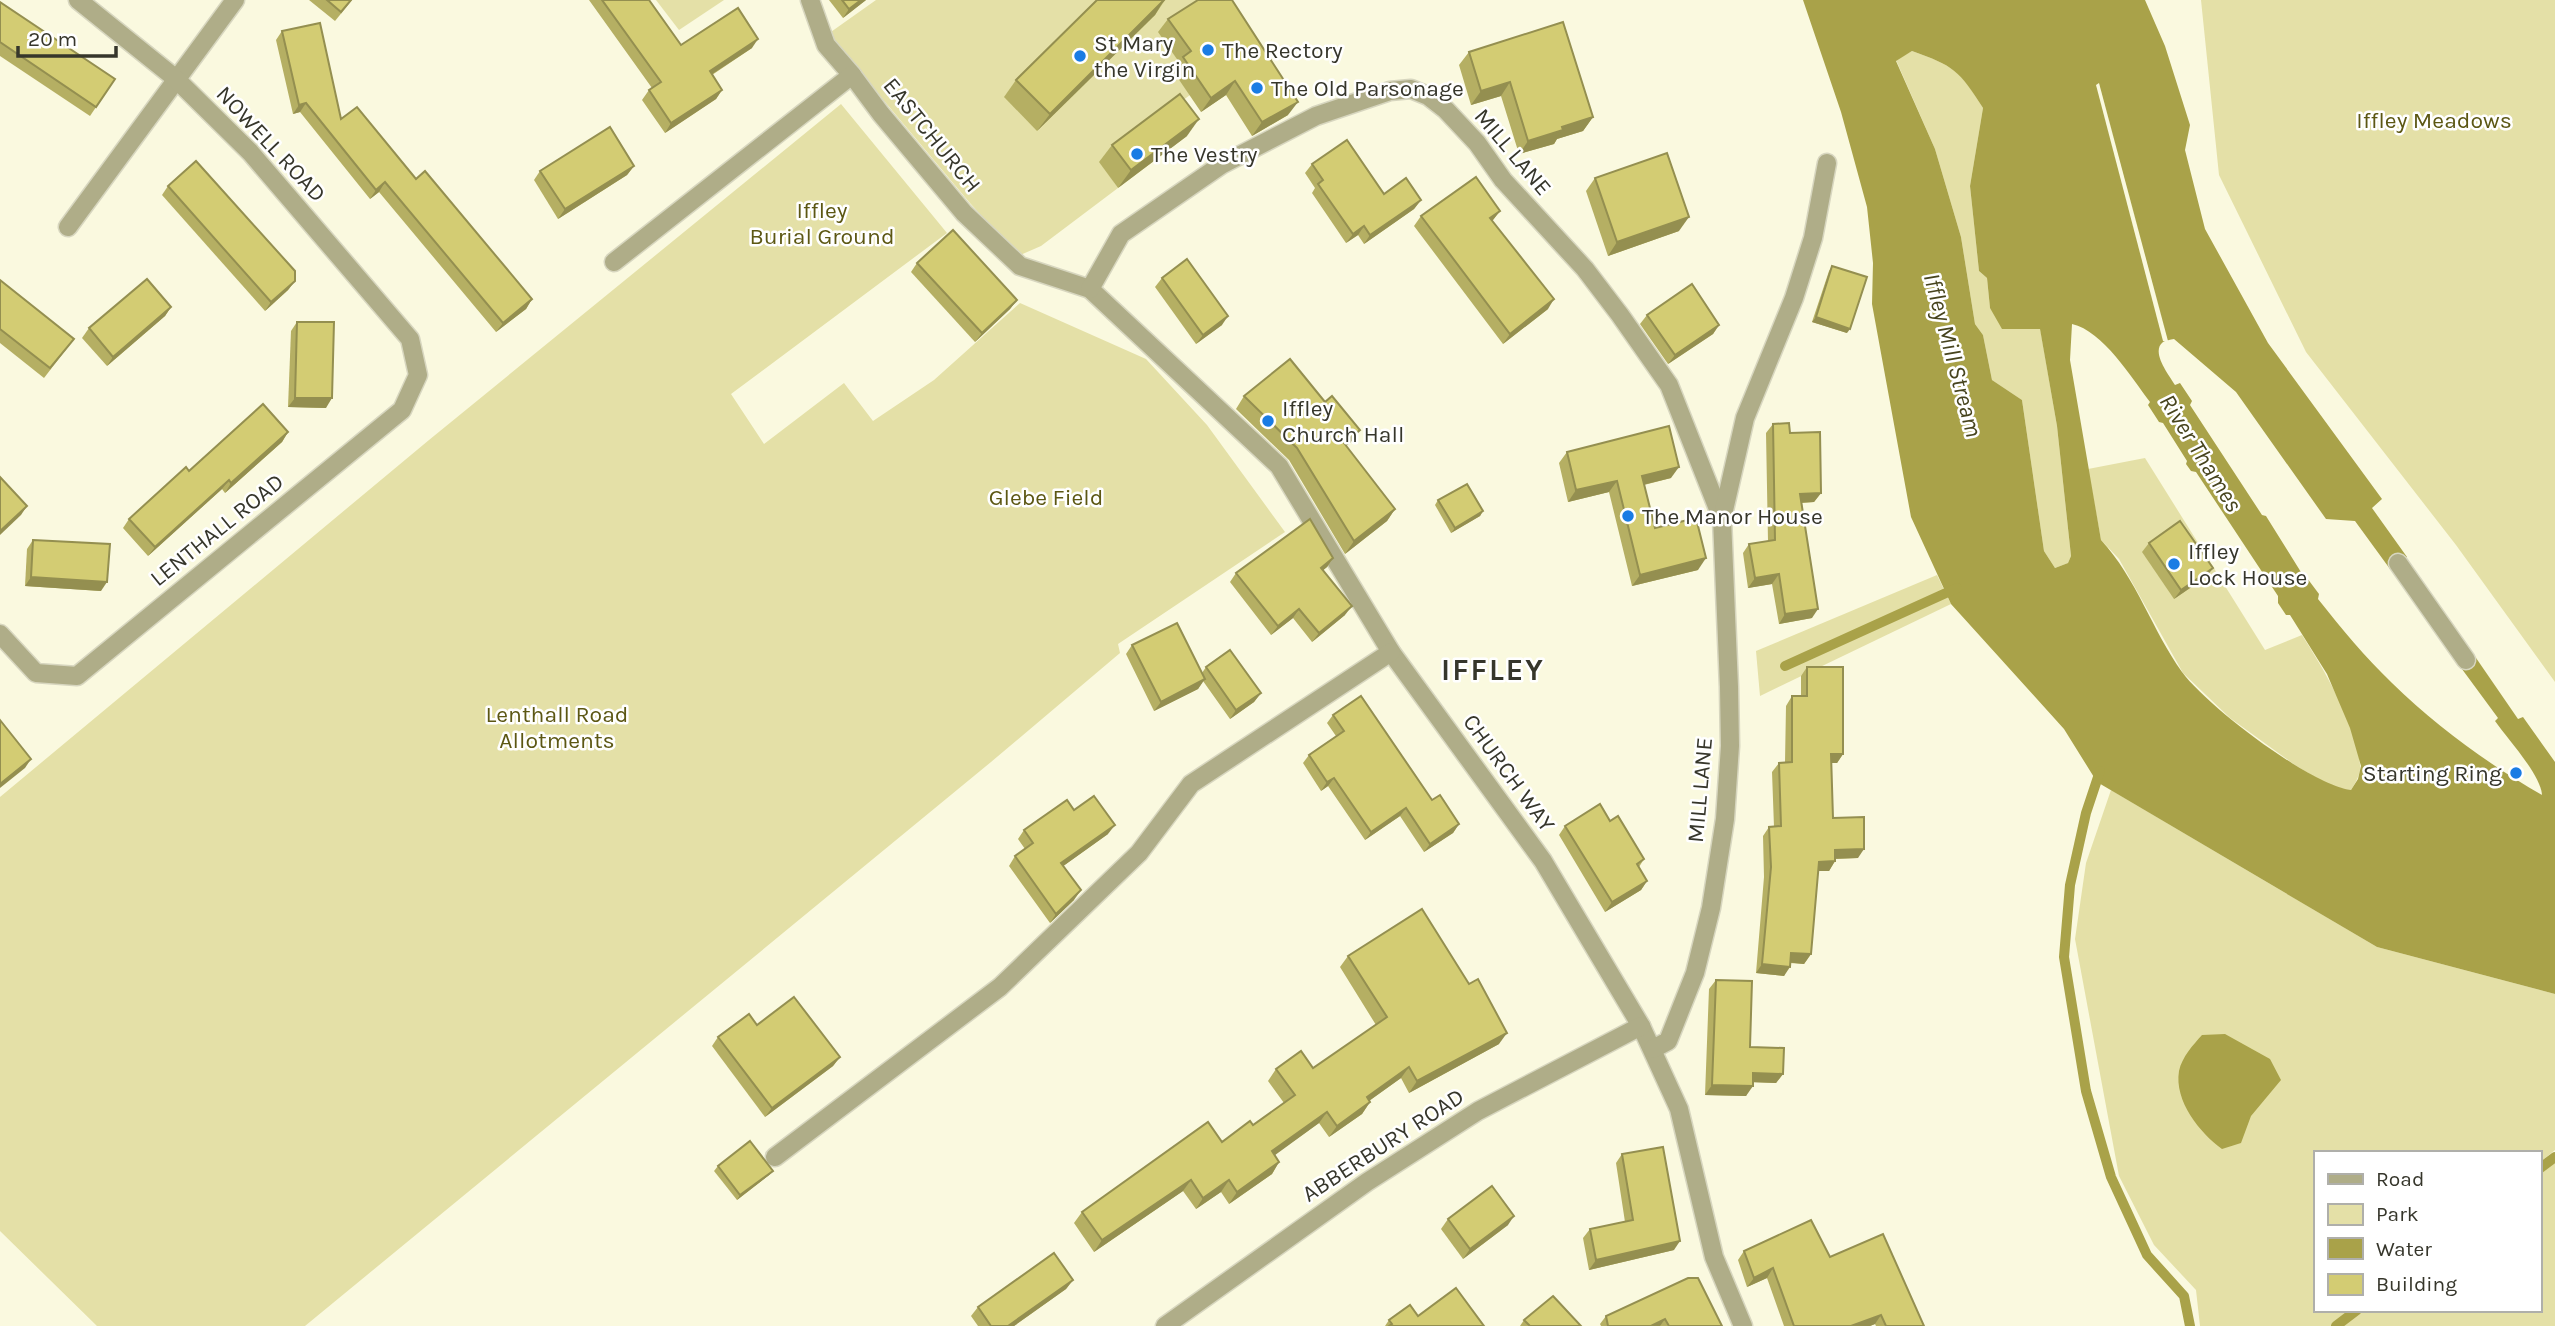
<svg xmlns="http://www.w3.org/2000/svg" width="2555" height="1326" font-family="Karla,sans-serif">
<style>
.green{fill:#e4e0a7}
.water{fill:#a9a249;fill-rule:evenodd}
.pier{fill:#faf9df}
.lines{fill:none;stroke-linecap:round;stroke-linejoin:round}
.stream{stroke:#a9a249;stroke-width:10}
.minor-casing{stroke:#d7d6bf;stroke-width:21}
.minor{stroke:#afad88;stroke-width:18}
.wall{fill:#b5af63}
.shaded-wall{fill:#948f50}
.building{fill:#d3cc73;stroke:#948f50;stroke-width:2}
.poi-dot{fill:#1a7ce4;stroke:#fff;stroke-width:2.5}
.labels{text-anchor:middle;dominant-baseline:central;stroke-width:5;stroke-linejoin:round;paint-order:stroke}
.poi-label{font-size:23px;fill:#36362b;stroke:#fff;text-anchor:start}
.park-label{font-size:23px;fill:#5c5713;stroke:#fff}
.street-label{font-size:23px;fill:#36362b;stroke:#fff}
.water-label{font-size:24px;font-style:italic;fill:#47441e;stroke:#fff}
.district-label{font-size:30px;font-weight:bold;letter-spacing:2px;fill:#36362b;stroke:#fff}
</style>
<rect width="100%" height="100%" fill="#faf9df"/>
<!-- green -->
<g class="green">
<polygon points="656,0 724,0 679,30"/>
<polygon points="876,0 1211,0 1181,65 1173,71 1190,95 1100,162 1118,188 1041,246 1018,256 969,202 828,34"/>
<polygon points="2201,0 2555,0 2555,682 2456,545 2306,352 2219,175"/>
<path d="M1912 51C1954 66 1960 70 1983 108L1970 186 1979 271 1987 278 1990 308 2040 328 2057 426 2071 556 2068 563 2055 568 2044 551 2022 400 1992 380 1983 335 1975 324 1961 237 1935 149 1896 60Z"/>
<polygon points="841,104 947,233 731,394 764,444 844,383 873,421 934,380 1020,303 1146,359 1207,425 1285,532 1118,644 1120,653 991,762 305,1326 97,1326 0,1231 0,797 429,440"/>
<path d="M2145 458 2265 650 2302 635C2323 668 2357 725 2360 765 2361 774 2356 782 2351 790L2338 788 2321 781 2295 765 2230 718 2183 673 2119 559 2101 540 2088 469Z"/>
<polygon points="1937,575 1951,604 1760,696 1756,651"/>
<polygon points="2111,790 2377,947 2555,994 2555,1150 2539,1163 2539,1153 2315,1153 2315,1310 2360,1310 2341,1326 2200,1326 2196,1290 2154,1245 2119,1176 2075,939 2086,863"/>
<polygon points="2555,1156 2555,1326 2343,1326 2363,1310 2539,1310 2539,1169"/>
</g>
<!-- water -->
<g class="water">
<path d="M1803 0H2145L2165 46 2190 125 2185 150 2205 229 2268 343 2382 499 2372 508 2407 557 2390 569 2355 521 2326 519 2236 392 2174 339C2170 340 2166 340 2163 342 2150 352 2170 376 2175 385L2180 383 2192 401 2190 405 2262 515 2266 516 2304 577 2307 578 2319 594 2318 599C2341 628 2365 657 2392 683 2436 726 2488 764 2542 795 2541 775 2507 738 2495 721L2498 718 2459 665 2474 655 2518 719 2523 717 2555 762V994L2377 947 2097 782 2064 729 1951 604 1911 517 1872 304 1873 263 1867 207 1841 112ZM1912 51C1954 66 1959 70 1983 108L1970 186 1979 271 1987 278 1990 308 2002 329H2040L2057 426 2071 556 2068 563 2055 568 2044 551 2022 400 1992 380 1983 335 1975 324 1961 237 1935 149 1896 61ZM2072 324C2103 331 2131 377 2150 402L2148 405 2159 422 2163 423 2187 461 2186 464 2191 471 2196 472 2278 596V603L2286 615H2290L2327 674 2350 728 2361 766 2358 779 2351 790C2310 785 2207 706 2182 672 2152 630 2137 579 2101 540L2070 360Z"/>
<path d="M2225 1034 2270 1059 2281 1080 2251 1116 2241 1143 2222 1149C2200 1133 2174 1101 2179 1071 2182 1057 2193 1045 2202 1035Z"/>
</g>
<!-- pier -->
<polygon class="pier" points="2099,83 2168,341 2163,341 2096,85"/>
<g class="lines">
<!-- stream -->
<g class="stream">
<polyline points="1785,666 1957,588"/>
<polyline points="2100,771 2086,813 2070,885 2064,957 2086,1091 2111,1177 2147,1255 2184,1296 2190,1326"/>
<polyline points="2539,1169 2555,1157"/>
<polyline points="2336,1326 2357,1310"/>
</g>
<defs>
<g id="minor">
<polyline points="810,0 826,45 852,75"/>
<polyline points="68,227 235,0"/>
<polyline points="614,262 852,75 881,114 964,213 1020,266 1090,289 1279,466 1391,652 1543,861 1641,1026 1679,1109 1714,1257 1743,1326"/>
<polyline points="1090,289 1121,234 1221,165 1316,116 1390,91 1411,89 1428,96 1446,110 1477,143 1503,180 1585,269 1620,315 1669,385 1722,519 1729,687 1730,746 1725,819 1711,908 1695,973 1668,1041 1653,1049"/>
<polyline points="1722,519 1745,418 1794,298 1813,238 1827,163"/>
<polyline points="2398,563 2466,660"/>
<polyline points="0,634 36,673 77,676 402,410 418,375 410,339 250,152 175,78 78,0"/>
<polyline points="775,1157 1000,987 1139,853 1191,784 1391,652"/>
<polyline points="1165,1326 1367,1182 1478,1111 1641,1026"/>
</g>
</defs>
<!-- minor casing -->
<use href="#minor" class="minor-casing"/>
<!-- minor -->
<use href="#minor" class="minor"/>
</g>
<!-- wall -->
<g class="wall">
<polygon points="309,0 352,0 335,21"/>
<polygon points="589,0 649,0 681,45 752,48 712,75 722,90 716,99 665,133 642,100 649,90 652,88"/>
<polygon points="829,0 866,0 843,18"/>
<polygon points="1097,0 1165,0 1155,15 1037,131 1004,97 1016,80"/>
<polygon points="0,2 115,79 90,116 0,56"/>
<polygon points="1168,19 1288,115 1252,136 1226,95 1201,112 1173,71 1179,62 1158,32"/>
<polygon points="282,31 341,119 416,179 532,299 526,309 496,332 379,192 370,199 300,112 293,114 276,40"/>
<polygon points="1469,52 1593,117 1583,131 1557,139 1554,144 1519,154 1501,96 1471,105 1459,65"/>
<polygon points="1187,136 1118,188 1099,162 1112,145"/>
<polygon points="1312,164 1384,194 1421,200 1414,209 1364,244 1358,235 1346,243 1312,193 1315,188 1305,173"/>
<polygon points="634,166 627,175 558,219 534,180 540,171"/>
<polygon points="1595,178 1679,231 1608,256 1586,191"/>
<polygon points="168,186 295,281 288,290 265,311 162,195"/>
<polygon points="1500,211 1492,221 1548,309 1503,344 1414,226 1421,216"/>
<polygon points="917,263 1017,300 1010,309 975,342 911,272"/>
<polygon points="1832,266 1847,333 1812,322 1829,271"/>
<polygon points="1162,278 1222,325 1196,344 1155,287"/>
<polygon points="0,280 74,339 44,378 0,343"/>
<polygon points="171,307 165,316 107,366 82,338 89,328"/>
<polygon points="1647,315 1719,325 1713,334 1668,364 1640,324"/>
<polygon points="297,322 326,408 288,407 291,331"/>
<polygon points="1244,396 1351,442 1346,446 1395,509 1387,521 1345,554 1289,460 1236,409"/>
<polygon points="1773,424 1790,433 1821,493 1814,502 1802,503 1812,618 1779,624 1772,584 1748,588 1743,553 1749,544 1768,541 1766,433"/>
<polygon points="288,432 282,442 225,493 222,489 148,556 123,528 129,519"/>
<polygon points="1567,452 1671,478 1644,485 1655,528 1698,570 1632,586 1609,492 1568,502 1559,463"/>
<polygon points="1438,500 1483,511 1480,516 1451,533 1435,505"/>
<polygon points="33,540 101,591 25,586 27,549"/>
<polygon points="2149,543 2213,568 2206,577 2174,599 2142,552"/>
<polygon points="1333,558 1327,567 1323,570 1345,615 1312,642 1293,618 1271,635 1230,582 1236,573"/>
<polygon points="1132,645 1202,673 1206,667 1261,693 1254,702 1230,719 1203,681 1198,689 1154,711 1126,654"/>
<polygon points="1807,667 1843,754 1837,763 1831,763 1833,818 1858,858 1835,859 1835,861 1829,871 1818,871 1811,954 1804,964 1790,963 1784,976 1756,973 1764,877 1763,836 1769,827 1774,827 1772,772 1779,763 1785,762 1786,706 1792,696 1801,696 1801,676"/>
<polygon points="1333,715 1459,824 1453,833 1424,852 1400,816 1365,840 1328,786 1321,791 1303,763 1309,755 1336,736 1327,723"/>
<polygon points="1074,810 1108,834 1063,866 1074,900 1050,923 1009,866 1015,856 1025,849 1018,839 1024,830"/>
<polygon points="1610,821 1644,859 1639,867 1647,881 1641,890 1605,912 1559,835 1565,826"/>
<polygon points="1348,956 1499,1044 1409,1093 1401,1078 1369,1101 1370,1102 1362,1114 1329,1137 1319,1123 1274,1155 1279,1162 1272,1174 1229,1204 1221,1192 1196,1209 1183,1191 1094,1252 1074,1223 1082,1212 1253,1125 1284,1103 1268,1081 1276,1069 1313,1068 1376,1025 1340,967"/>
<polygon points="1716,980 1750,1047 1783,1074 1776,1083 1753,1082 1746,1096 1705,1095 1709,989"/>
<polygon points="757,1025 840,1057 833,1066 765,1117 712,1046 718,1037"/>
<polygon points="1622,1154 1674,1250 1589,1270 1583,1238 1590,1229 1625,1222 1616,1163"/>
<polygon points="718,1166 773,1171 769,1175 737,1200 714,1171"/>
<polygon points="1448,1219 1508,1225 1463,1259 1441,1229"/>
<polygon points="1744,1251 1830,1257 1924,1326 1876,1326 1875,1324 1870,1326 1784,1326 1767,1278 1747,1287 1738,1260"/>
<polygon points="1688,1278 1722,1326 1601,1326 1600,1324 1606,1316"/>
<polygon points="1073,1280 1066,1289 1014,1326 978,1326 971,1316 978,1307"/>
<polygon points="1418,1316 1484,1326 1385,1326 1389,1320"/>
<polygon points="1524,1320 1581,1326 1520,1326"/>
</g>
<!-- shaded-wall -->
<g class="shaded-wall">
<polygon points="861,0 866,0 843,18 849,9"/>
<polygon points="1164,0 1155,15 1037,131 1050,114"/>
<polygon points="758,39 752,48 703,80 710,71"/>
<polygon points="1235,81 1226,95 1201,112 1211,98"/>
<polygon points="1510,82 1501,96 1471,105 1481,91"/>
<polygon points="722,90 716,99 665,133 671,123"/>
<polygon points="1298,102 1288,115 1252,136 1262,122"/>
<polygon points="306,103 300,112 293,114 299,105"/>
<polygon points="1593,117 1583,131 1557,139 1554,144 1519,154 1528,141 1562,127"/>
<polygon points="1199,119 1187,136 1118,188 1131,170"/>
<polygon points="634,166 627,175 558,219 565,209"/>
<polygon points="385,182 379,192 370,199 376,190"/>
<polygon points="1421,200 1414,209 1364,244 1370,235"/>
<polygon points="1500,211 1493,220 1483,227 1490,218"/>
<polygon points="1689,217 1679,231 1608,256 1617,242"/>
<polygon points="1364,226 1358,235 1346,243 1353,234"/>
<polygon points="295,281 288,290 265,311 271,302"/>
<polygon points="532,299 526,309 496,332 503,323"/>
<polygon points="1554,299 1548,309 1503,344 1510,334"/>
<polygon points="1017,300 1010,309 975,342 982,333"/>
<polygon points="171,307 165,316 107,366 113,357"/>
<polygon points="1228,316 1222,325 1196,344 1203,335"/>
<polygon points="1816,317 1850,329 1847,333 1812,322"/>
<polygon points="1719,325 1713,334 1668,364 1675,355"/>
<polygon points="295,398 332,398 326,408 288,407"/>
<polygon points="1360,430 1351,442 1335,455 1344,443"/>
<polygon points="288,432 282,442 225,493 231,483"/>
<polygon points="1679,467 1671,478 1634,487 1642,476"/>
<polygon points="229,480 222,489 148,556 155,547"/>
<polygon points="1617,481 1609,492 1568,502 1576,490"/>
<polygon points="1821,493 1814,502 1794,503 1800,494"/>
<polygon points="27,506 21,515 0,535 0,531"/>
<polygon points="1395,509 1387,521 1345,554 1354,541"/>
<polygon points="1483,511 1480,516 1451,533 1455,528"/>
<polygon points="1333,558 1327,567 1315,577 1321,568"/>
<polygon points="1706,558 1698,570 1632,586 1640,575"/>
<polygon points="2213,568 2206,577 2174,599 2181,590"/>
<polygon points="1779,574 1772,584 1748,588 1755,578"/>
<polygon points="31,577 107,582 101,591 25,586"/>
<polygon points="1352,606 1345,615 1312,642 1319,633"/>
<polygon points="1299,609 1293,618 1271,635 1278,626"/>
<polygon points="1818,609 1812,618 1779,624 1785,614"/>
<polygon points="1205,679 1198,689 1154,711 1161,702"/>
<polygon points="1261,693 1254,702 1230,719 1236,710"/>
<polygon points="1831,754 1843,754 1837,763 1825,763"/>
<polygon points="31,759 25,768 0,788 0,784"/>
<polygon points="1334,778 1328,786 1321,791 1327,782"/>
<polygon points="1406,808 1400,816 1365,840 1371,832"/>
<polygon points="1459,824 1453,833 1424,852 1430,844"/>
<polygon points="1115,825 1108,834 1055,872 1061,863"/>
<polygon points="1864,849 1858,858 1828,859 1835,850"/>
<polygon points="1835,861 1829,871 1812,871 1819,862"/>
<polygon points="1647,881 1641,890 1605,912 1612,902"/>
<polygon points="1081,890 1074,900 1050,923 1056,914"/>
<polygon points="1791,953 1811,954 1804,964 1785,962"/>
<polygon points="1762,964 1790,967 1784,976 1756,973"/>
<polygon points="1507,1033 1499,1044 1409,1093 1417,1081"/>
<polygon points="840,1057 833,1066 765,1117 772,1108"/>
<polygon points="1409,1067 1401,1078 1359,1108 1367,1097"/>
<polygon points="1753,1073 1783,1074 1776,1083 1747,1082"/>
<polygon points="1712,1085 1753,1086 1746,1096 1705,1095"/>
<polygon points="1370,1102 1362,1114 1329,1137 1337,1126"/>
<polygon points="1327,1112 1319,1123 1264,1163 1272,1151"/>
<polygon points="1279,1162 1272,1174 1229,1204 1237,1192"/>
<polygon points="773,1171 769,1175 737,1200 740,1195"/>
<polygon points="1191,1180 1183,1191 1094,1252 1102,1240"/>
<polygon points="1229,1180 1221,1192 1196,1209 1203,1198"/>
<polygon points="1514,1216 1508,1225 1463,1259 1470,1249"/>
<polygon points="1680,1241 1674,1250 1589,1270 1596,1260"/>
<polygon points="1773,1268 1767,1278 1747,1287 1754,1278"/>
<polygon points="1073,1280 1066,1289 1014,1326 1008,1326"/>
<polygon points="1881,1315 1875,1324 1870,1326 1851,1326"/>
<polygon points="1665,1319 1660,1326 1651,1326"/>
</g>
<!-- building -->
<g class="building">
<polygon points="327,0 351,0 341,12"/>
<polygon points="602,0 649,0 681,45 738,8 758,39 710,71 722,90 671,123 649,90 661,82"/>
<polygon points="842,0 861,0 849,9"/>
<polygon points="1097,0 1164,0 1050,114 1016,80"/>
<polygon points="1198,0 1232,0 1298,102 1262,122 1235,81 1211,98 1183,57 1191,51 1168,19"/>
<polygon points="0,2 115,79 96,107 0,42"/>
<polygon points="1563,22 1593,117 1562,127 1563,130 1528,141 1510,82 1481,91 1469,52"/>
<polygon points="320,23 341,119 357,107 416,179 425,171 532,299 503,323 385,182 376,190 306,103 299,105 282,31"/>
<polygon points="1180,94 1199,119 1131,170 1112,145"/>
<polygon points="610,127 634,166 565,209 540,171"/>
<polygon points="1347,140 1384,194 1406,178 1421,200 1370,235 1364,226 1353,234 1318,184 1323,180 1312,164"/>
<polygon points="1667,153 1689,217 1617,242 1595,178"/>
<polygon points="196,161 295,271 295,281 271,302 168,186"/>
<polygon points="1476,177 1500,211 1490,218 1554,299 1510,334 1421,216"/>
<polygon points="953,230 1017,300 982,333 917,263"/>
<polygon points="1187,259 1228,316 1203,335 1162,278"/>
<polygon points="1832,266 1867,277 1850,329 1816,317"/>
<polygon points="147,279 171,307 113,357 89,328"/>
<polygon points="0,280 74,339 50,368 0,329"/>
<polygon points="1692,284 1719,325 1675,355 1647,315"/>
<polygon points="297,322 334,322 332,398 295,398"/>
<polygon points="1290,359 1325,402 1332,396 1360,430 1344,443 1395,509 1354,541 1297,448 1244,396"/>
<polygon points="263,404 288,432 231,483 229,480 155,547 129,519 186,467 189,471"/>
<polygon points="1789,423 1790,433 1820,432 1821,493 1800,494 1818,609 1785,614 1779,574 1755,578 1749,544 1775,540 1773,424"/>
<polygon points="1669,426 1679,467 1642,476 1655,528 1696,518 1706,558 1640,575 1617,481 1576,490 1567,452"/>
<polygon points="0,477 27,506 0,531"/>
<polygon points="1467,484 1483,511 1455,528 1438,500"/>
<polygon points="1310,519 1333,558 1321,568 1352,606 1319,633 1299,609 1278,626 1236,573"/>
<polygon points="2180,521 2213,568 2181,590 2149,543"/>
<polygon points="33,540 110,544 107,582 31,577"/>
<polygon points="1177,623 1205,679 1161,702 1132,645"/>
<polygon points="1230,650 1261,693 1236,710 1206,667"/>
<polygon points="1807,667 1843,667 1843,754 1831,754 1833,818 1864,817 1864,849 1835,850 1835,861 1819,862 1811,954 1791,953 1790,967 1762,964 1771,867 1769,827 1781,826 1779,763 1792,762 1792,696 1807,696"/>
<polygon points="1361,696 1432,800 1440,795 1459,824 1430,844 1406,808 1371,832 1334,778 1327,782 1309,755 1344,731 1333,715"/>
<polygon points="0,720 31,759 0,784"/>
<polygon points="1094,796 1115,825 1061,863 1081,890 1056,914 1015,856 1033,843 1024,830 1067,800 1074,810"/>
<polygon points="1600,804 1610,821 1618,816 1644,859 1637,864 1647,881 1612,902 1565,826"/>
<polygon points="1422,909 1469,984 1478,979 1507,1033 1417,1081 1409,1067 1367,1097 1370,1102 1337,1126 1327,1112 1272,1151 1279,1162 1237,1192 1229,1180 1203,1198 1191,1180 1102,1240 1082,1212 1208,1122 1222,1142 1250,1121 1253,1125 1295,1095 1276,1069 1301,1051 1313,1068 1387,1017 1348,956"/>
<polygon points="1716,980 1752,981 1750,1047 1784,1048 1783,1074 1753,1073 1753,1086 1712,1085"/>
<polygon points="794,997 840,1057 772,1108 718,1037 749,1014 757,1025"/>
<polygon points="750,1141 773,1171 740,1195 718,1166"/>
<polygon points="1663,1147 1680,1241 1596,1260 1590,1229 1633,1220 1622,1154"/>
<polygon points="1492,1186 1514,1216 1470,1249 1448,1219"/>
<polygon points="1811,1220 1830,1257 1883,1234 1924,1326 1886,1326 1881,1315 1851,1326 1794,1326 1773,1268 1754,1278 1744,1251"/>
<polygon points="1054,1253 1073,1280 1008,1326 991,1326 978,1307"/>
<polygon points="1688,1278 1698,1278 1722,1326 1669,1326 1665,1319 1651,1326 1608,1326 1606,1316"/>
<polygon points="1456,1288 1484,1326 1389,1326 1392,1324 1389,1320 1410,1305 1418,1316"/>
<polygon points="1553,1296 1581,1326 1530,1326 1524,1320"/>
</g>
<!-- markers -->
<g class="poi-dot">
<circle cx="1208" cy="50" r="7"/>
<circle cx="1080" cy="56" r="7"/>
<circle cx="1257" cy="88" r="7"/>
<circle cx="1137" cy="154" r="7"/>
<circle cx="1268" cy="421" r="7"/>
<circle cx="1628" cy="516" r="7"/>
<circle cx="2174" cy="564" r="7"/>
<circle cx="2516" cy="773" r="7"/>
</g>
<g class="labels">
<!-- poi labels -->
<g class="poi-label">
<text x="1094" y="43">St Mary<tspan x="1094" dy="26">the Virgin</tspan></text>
<text x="1222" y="50">The Rectory</text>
<text x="1271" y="88">The Old Parsonage</text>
<text x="1151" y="154">The Vestry</text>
<text x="1282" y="408">Iffley<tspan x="1282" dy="26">Church Hall</tspan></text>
<text x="1642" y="516">The Manor House</text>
<text x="2188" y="551">Iffley<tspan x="2188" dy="26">Lock House</tspan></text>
<text x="2502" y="773" text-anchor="end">Starting Ring</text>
</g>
<!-- park labels -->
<g class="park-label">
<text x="2434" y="120">Iffley Meadows</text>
<text x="822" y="210">Iffley<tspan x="822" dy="26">Burial Ground</tspan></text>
<text x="1046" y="497">Glebe Field</text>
<text x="557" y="714">Lenthall Road<tspan x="557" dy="26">Allotments</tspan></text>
</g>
<!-- street labels -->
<g class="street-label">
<text transform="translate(932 135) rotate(51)">EASTCHURCH</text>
<text transform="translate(271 144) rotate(47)">NOWELL ROAD</text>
<text transform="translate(1513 152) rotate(50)">MILL LANE</text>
<text transform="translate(217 530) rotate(-39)">LENTHALL ROAD</text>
<text transform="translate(1509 773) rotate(54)">CHURCH WAY</text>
<text transform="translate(1700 790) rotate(-85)">MILL LANE</text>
<text transform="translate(1383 1145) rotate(-33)">ABBERBURY ROAD</text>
</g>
<!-- water labels -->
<g class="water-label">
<text transform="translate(1953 355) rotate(75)">Iffley Mill Stream</text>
<text transform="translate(2201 453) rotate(58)">River Thames</text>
</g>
<!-- district labels -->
<g class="district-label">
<text x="1493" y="670">IFFLEY</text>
</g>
</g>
<!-- legend -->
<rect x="2314" y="1151" width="228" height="161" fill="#ffffff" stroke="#afafaa" stroke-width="2"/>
<rect x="2328" y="1174" width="35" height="10" fill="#afad88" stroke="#afafaa" stroke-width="2"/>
<text x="2376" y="1186" font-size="21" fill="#36362b">Road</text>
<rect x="2328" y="1204" width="35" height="21" fill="#e4e0a7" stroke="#afafaa" stroke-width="2"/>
<text x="2376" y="1221" font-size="21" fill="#36362b">Park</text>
<rect x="2328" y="1238" width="35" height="21" fill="#a9a249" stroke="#afafaa" stroke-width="2"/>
<text x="2376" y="1256" font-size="21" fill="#36362b">Water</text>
<rect x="2328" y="1274" width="35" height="21" fill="#d3cc73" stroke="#afafaa" stroke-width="2"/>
<text x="2376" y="1291" font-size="21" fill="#36362b">Building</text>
<!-- scale -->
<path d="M18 46v10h98v-10" fill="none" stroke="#36362b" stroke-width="3.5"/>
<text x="28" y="46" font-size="21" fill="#36362b" stroke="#ffffff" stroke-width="5" paint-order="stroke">20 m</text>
</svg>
